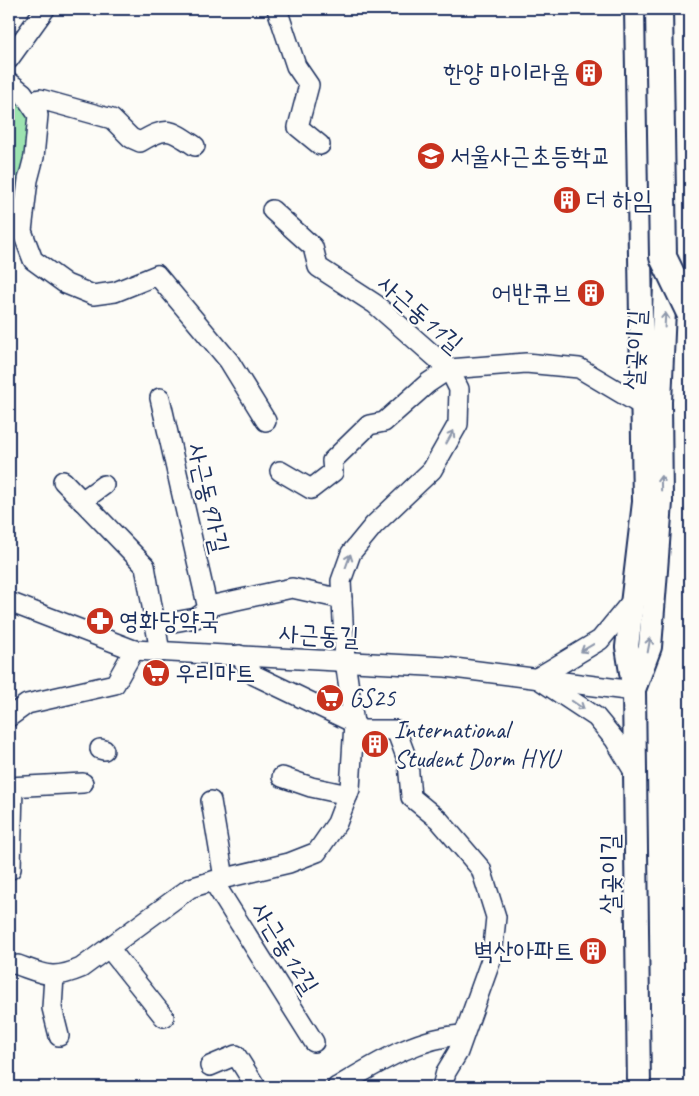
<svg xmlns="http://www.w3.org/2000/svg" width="699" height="1096" font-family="Caveat,'Poor Story',sans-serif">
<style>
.green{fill:#9ce3b0;stroke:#5c8987}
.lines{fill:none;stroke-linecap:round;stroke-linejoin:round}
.minor-casing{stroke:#1b2f5e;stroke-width:22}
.major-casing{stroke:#1b2f5e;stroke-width:26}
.minor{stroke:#fdfcf7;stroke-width:19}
.major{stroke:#fdfcf7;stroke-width:22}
.highway-bridge-casing{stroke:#1b2f5e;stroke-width:30;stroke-linecap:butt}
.highway-bridge{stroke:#fdfcf7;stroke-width:26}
.oneway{stroke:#8c96aa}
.labels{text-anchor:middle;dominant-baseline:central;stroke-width:4.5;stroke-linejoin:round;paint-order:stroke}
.poi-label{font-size:25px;fill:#1b2f5e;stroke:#fdfcf7;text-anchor:start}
.street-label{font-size:25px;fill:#1b2f5e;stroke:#fdfcf7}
</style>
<rect width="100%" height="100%" fill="#fdfcf7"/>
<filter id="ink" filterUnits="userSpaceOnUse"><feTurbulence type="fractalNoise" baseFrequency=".02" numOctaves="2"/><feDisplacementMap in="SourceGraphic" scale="10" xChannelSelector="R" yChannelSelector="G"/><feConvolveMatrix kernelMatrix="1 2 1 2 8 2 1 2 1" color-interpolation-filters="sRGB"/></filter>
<g filter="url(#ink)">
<!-- green -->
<polygon class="green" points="9,89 20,96 33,126 9,235"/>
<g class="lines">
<defs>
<g id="minor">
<polyline points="277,9 296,66 309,85 298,127 320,145"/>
<polyline points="9,59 45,9"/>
<polyline points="9,82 23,93 38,115 34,157 28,180 22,231 33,260 66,284 93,295 115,292 157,275 229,361 266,421"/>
<path d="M31 102 40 99 112 119 131 138 140 142C167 126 170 129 195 146"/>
<polyline points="449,369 526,363 579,368 643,406"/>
<polyline points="160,398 208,609"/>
<polyline points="280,471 311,489 333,472 332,461 369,425 384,422 428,383 449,369"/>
<polyline points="63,481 145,566 160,652"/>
<polyline points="82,501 104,485"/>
<polyline points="632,601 600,640 537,678 596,717 615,740 636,775"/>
<polyline points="9,602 134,650 446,667 634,691"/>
<polyline points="157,625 196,618 214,605 292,588 342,599"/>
<polyline points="239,655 254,675 354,723 360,730 396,730 408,762 411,797 439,820 481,869 496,917 492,957 458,1052 446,1072 442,1087"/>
<polyline points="9,717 27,704 115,684 134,650"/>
<polyline points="100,749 104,750"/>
<polyline points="282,777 311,787 348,795"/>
<polyline points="9,787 83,783"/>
<polyline points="211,801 224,878"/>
<polyline points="11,869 13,787"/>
<polyline points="213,881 314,1042"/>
<polyline points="109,948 164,1017"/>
<path d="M18 965C46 975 53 980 81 968L190 888 213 881 289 863 317 852 337 823 350 789 354 723 345 661 341 581 351 553 374 525 432 470 458 424 459 389 449 369 375 304 318 267 313 247 272 210"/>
<polyline points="54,976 52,1008 59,1036"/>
<polyline points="210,1066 236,1055 256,1087"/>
<path d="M337 1087C376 1064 417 1037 463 1035"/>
</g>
<g id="major">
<polyline points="636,9 644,502 627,647 634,691 639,1087"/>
<polyline points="635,687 650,647 655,584 661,502 660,402 666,263"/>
</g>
</defs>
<!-- minor casing -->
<use href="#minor" class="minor-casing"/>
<!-- major casing -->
<use href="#major" class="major-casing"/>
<!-- minor -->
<use href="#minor" class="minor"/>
<!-- major -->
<use href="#major" class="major"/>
<defs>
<polyline id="highway-bridge" points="659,9 663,257 690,313"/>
</defs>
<!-- highway-bridge casing -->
<use href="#highway-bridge" class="highway-bridge-casing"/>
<!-- highway-bridge -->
<use href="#highway-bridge" class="highway-bridge"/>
</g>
<!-- one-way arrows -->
<defs><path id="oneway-shaft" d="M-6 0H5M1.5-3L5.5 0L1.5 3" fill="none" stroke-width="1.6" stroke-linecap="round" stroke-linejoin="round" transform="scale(1.25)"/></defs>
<g class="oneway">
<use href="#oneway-shaft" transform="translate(665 320) rotate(-87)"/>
<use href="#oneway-shaft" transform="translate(450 437) rotate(-61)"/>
<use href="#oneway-shaft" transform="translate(661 483) rotate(-91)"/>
<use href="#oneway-shaft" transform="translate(348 561) rotate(-70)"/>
<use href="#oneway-shaft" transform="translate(649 645) rotate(-80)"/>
<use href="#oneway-shaft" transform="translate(587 648) rotate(149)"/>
<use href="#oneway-shaft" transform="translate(578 705) rotate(34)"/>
</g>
</g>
<!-- icons -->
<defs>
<symbol id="building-disc" viewBox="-11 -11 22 22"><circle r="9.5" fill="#c8321e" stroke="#fdfcf7"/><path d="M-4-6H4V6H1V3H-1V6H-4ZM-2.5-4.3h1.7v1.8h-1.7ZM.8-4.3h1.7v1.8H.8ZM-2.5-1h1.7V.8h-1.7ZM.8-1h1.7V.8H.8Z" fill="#fff"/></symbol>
<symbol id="school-disc" viewBox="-11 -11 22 22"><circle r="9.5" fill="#c8321e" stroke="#fdfcf7"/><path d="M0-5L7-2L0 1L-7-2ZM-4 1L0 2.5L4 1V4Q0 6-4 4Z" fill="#fff"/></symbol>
<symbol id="pharmacy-disc" viewBox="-11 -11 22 22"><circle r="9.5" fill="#c8321e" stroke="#fdfcf7"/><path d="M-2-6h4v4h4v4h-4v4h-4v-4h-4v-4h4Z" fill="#fff"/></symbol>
<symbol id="supermarket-disc" viewBox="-11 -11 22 22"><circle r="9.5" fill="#c8321e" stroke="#fdfcf7"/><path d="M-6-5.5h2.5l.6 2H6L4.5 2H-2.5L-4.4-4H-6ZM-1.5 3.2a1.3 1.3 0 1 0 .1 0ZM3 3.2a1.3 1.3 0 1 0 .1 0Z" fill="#fff"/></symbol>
</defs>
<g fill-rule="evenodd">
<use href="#building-disc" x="573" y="57" width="32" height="32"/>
<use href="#school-disc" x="415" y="140" width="32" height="32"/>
<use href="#building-disc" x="551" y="184" width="32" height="32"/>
<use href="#building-disc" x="575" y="277" width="32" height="32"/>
<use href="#pharmacy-disc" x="84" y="605" width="32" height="32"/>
<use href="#supermarket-disc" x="140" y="657" width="32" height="32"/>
<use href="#supermarket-disc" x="314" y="682" width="32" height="32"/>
<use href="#building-disc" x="359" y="728" width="32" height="32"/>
<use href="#building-disc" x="577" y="935" width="32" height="32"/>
</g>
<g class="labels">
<!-- poi labels -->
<g class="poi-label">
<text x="570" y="73" text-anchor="end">한양 마이라움</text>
<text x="450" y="156">서울사근초등학교</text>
<text x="586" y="200">더 하임</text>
<text x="572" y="293" text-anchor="end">어반큐브</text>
<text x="119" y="621">영화당약국</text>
<text x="175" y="673">우리마트</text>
<text x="349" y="698">GS25</text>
<text x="394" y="730">International<tspan x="394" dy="29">Student Dorm HYU</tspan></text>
<text x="574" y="951" text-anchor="end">벽산아파트</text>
</g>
<!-- street labels -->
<g class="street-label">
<text transform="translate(420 314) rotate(41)">사근동11길</text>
<text transform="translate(635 350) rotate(-87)">살곶이길</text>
<text transform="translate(208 498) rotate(77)">사근동9가길</text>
<text transform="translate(319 635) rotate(3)">사근동길</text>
<text transform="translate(610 874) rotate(-90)">살곶이길</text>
<text transform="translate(285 948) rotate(58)">사근동12길</text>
</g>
</g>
<!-- margin -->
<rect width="699" height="1096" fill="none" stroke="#fdfcf7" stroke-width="30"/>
<rect x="15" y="15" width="669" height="1066" fill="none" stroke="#1b2f5e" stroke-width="2" filter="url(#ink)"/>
</svg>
